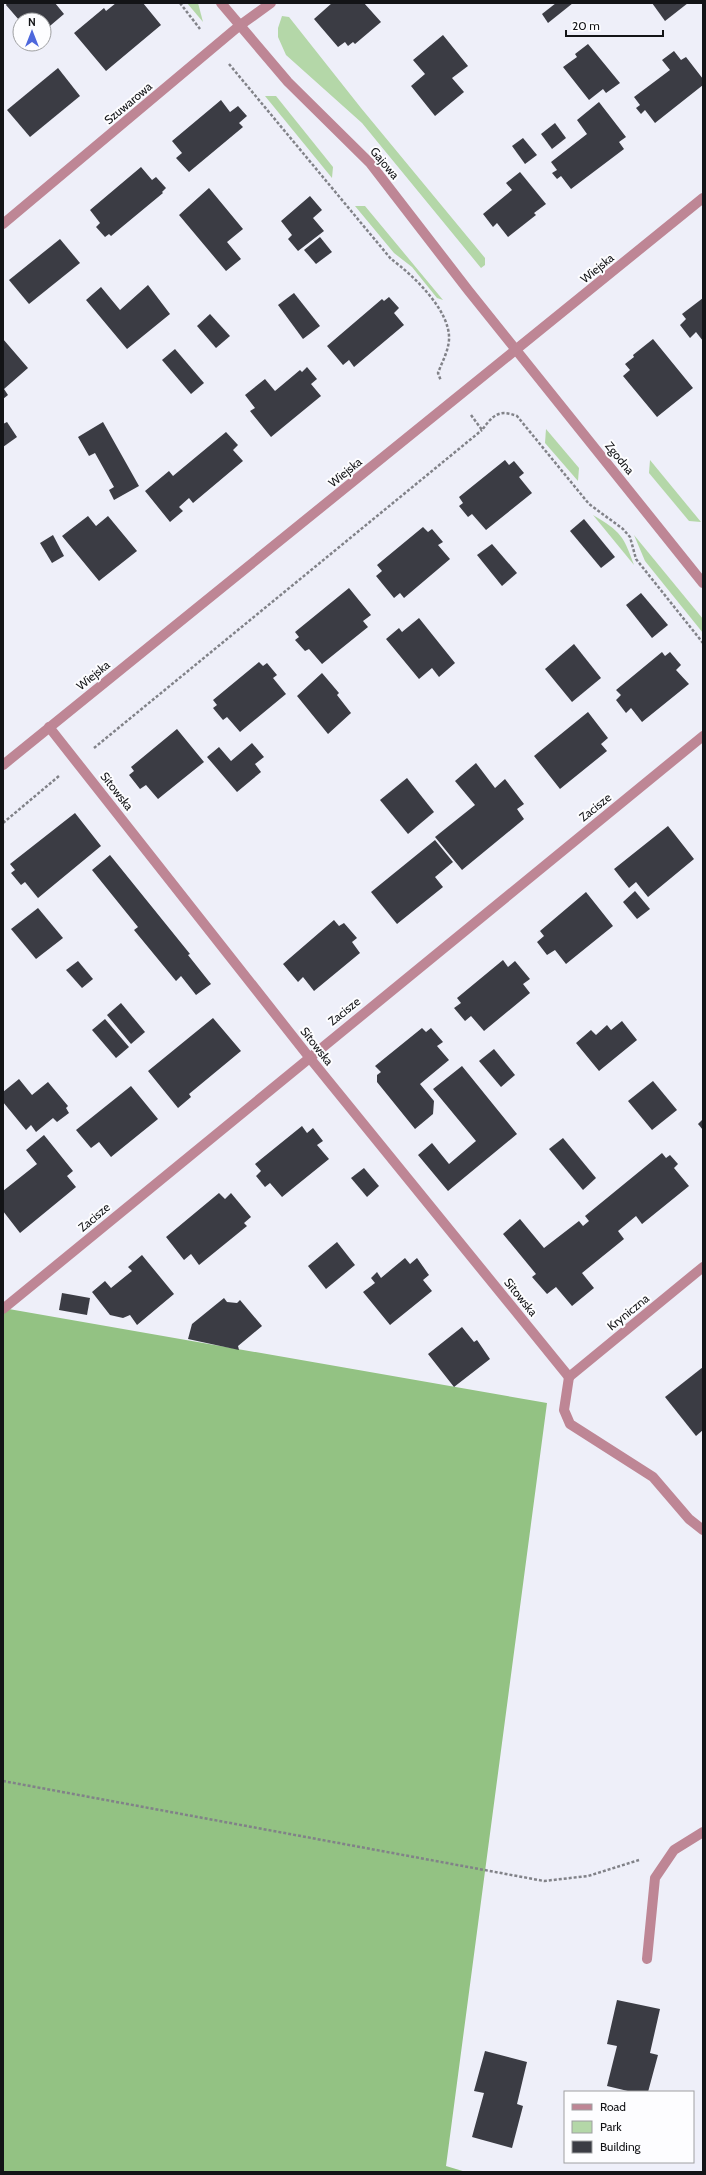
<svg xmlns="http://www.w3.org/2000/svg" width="706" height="2175" font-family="Cabin,sans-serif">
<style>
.green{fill:#b4d7a8}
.forest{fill:#93c283}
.building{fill:#3b3c44}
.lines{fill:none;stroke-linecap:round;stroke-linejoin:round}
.path{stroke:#818288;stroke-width:2.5;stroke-dasharray:3 2;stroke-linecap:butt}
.minor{stroke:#be8695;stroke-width:10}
.labels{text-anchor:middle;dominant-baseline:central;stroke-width:4;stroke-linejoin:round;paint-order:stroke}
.street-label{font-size:12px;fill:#131417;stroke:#fdfdff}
</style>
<rect width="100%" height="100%" fill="#eeeff9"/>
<!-- green -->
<g class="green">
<polygon points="187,3 198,3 203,22"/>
<polygon points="282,16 289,17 361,108 485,258 485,265 481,268 362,123 286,55 278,37 278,28"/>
<polygon points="265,96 276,96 333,167 332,178"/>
<polygon points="355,206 365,206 443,300 437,298 412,267 394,253"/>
<polygon points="546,429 579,468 578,481 545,443"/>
<polygon points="650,460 701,522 689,521 649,473"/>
<path d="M593 515C621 532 623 535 634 565Z"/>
<polygon points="634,535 703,619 703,633 645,561"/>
</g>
<!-- forest -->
<polygon class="forest" points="3,1308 547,1403 446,2166 466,2172 3,2172"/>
<!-- building -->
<g class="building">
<polygon points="7,3 55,3 64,14 44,31 44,20 19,20 6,5"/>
<polygon points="116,3 143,3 161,25 106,71 74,33 104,8 106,11"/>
<polygon points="332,3 364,3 381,22 355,44 353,42 348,46 345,42 338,47 314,19"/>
<polygon points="556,3 573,3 548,23 542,14"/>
<polygon points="652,3 688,3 665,21"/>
<polygon points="443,35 468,66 452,78 464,92 435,116 411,86 425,74 413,60"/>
<polygon points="588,44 620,83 606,93 603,89 589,100 563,67 577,57 575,54"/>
<polygon points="674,51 681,60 686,57 703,79 703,85 655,123 645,110 641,114 636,108 640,105 634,97 670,70 662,60"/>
<polygon points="58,68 80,96 30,137 7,110"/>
<polygon points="221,100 230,112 238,106 247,116 239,123 243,127 189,172 176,158 182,153 172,141"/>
<polygon points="599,102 626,137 619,142 624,149 571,189 561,176 557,179 552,173 557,170 551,162 587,134 577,120"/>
<polygon points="555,123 566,138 552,149 541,134"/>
<polygon points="523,138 537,155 525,164 512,146"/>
<polygon points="141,167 152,180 156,177 166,188 162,192 163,193 111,236 109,234 105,237 96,227 100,223 90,210"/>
<polygon points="520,172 546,204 534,213 536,215 508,237 497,223 493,227 483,214 512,190 506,183"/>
<polygon points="209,188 243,229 227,242 241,259 226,271 179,215"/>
<polygon points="310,196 322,210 313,218 324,231 298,251 288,239 292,235 281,221"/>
<polygon points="320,237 332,252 316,264 304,250"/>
<polygon points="60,239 80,263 29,304 9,280"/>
<polygon points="148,285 170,314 127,349 86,300 101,287 120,310"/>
<polygon points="294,293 320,326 303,339 278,305"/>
<polygon points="389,297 399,308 394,313 404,325 354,367 349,360 343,365 327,346 382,299 384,301"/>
<polygon points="703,298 703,341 696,332 690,338 680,325 686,319 682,314"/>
<polygon points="210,314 230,336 216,348 197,326"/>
<polygon points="3,339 28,368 4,389 8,395 3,399"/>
<polygon points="653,339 693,388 657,417 623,376 630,370 625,364 634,357 633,355"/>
<polygon points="175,349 204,383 191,394 162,360"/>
<polygon points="307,367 317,379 311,384 321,396 271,437 250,411 255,408 245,395 265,379 275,391 300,370 302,372"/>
<polygon points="7,422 17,437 3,447 3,424"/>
<polygon points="103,422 139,486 114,500 109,490 114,487 95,453 89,456 78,437"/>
<polygon points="226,432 238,445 233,450 243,461 193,503 189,498 179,507 183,511 170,522 145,491 169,471 173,476"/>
<polygon points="505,460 509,465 514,461 524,473 519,477 532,493 486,530 472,514 468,517 459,506 463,503 459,497"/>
<polygon points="88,516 96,526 108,516 137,551 99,581 62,536"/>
<polygon points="584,519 615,557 601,568 570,531"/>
<polygon points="423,527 428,532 432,529 443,542 438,545 450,559 404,598 400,593 394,598 376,576 382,571 377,565"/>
<polygon points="53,535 64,556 52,563 40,543"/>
<polygon points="492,544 517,573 502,586 477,555"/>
<polygon points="349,588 371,615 363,621 368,627 322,664 309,649 305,651 295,640 299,637 295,632"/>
<polygon points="641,593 668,625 652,638 626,605"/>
<polygon points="419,618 455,663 439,677 432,668 419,679 386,639 399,628 402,632"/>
<polygon points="574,644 601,678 572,702 545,669"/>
<polygon points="662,652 665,656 670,652 681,665 676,670 689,684 642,722 631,708 626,713 616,700 621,695 616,690"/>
<polygon points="259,662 263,666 267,663 277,675 273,678 286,694 240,732 227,717 223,720 213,708 217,705 213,700"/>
<polygon points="322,673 339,693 337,695 351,713 328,734 297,696"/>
<polygon points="588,712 608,738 601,744 607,751 560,789 534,756"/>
<polygon points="177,729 204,762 158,799 146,785 140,789 129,775 134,771 131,767"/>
<polygon points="252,743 264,757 255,764 261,772 237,792 207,757 219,747 231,761"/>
<polygon points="476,763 495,788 505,779 524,804 517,809 524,819 462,870 435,837 475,805 455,781"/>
<polygon points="407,778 434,812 408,834 380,800"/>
<polygon points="75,813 101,846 38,898 25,882 21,885 11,873 15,870 10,864"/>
<polygon points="668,826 694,859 648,897 636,882 629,888 614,869"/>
<polygon points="435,840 453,862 435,877 443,887 397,924 371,892"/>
<polygon points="110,855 190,954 188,955 211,984 196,995 181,976 176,981 134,930 138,927 92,870"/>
<polygon points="635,891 650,909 637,919 623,902"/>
<polygon points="586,892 613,926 566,964 555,950 547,955 537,942 544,936 540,931"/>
<polygon points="38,908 63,938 36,959 11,929"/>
<polygon points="334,920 339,926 344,923 357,938 352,942 360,953 314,991 303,977 298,982 283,964"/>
<polygon points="503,960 508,967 515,961 530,979 523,984 530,993 484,1031 471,1016 465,1021 454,1008 461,1003 457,998"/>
<polygon points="78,961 93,979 82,988 66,970"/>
<polygon points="121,1003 145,1032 131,1044 107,1015"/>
<polygon points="213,1018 241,1051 189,1094 191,1097 178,1108 148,1071"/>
<polygon points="105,1019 129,1047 116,1058 92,1030"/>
<polygon points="622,1021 637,1040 599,1071 576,1043 591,1030 596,1035 607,1025 611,1030"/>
<polygon points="422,1028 426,1032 431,1028 443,1042 437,1046 449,1060 420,1084 434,1101 433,1114 415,1129 377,1082 377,1075 381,1072 375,1066"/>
<polygon points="494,1049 515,1075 501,1087 479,1061"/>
<polygon points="462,1066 517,1134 448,1191 418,1155 432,1143 449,1164 476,1141 433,1089"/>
<polygon points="19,1079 32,1095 48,1082 68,1106 66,1108 69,1113 57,1122 53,1118 36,1132 31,1125 26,1130 3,1102 3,1092"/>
<polygon points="653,1081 677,1110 652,1130 628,1101"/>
<polygon points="131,1086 158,1119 111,1157 99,1142 91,1148 76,1130"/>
<polygon points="703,1119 703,1130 698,1124"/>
<polygon points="302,1126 307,1133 313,1128 323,1141 317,1145 329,1159 282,1197 270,1183 265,1187 256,1176 261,1171 255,1164"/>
<polygon points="44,1135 73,1171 67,1176 76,1187 20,1233 3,1211 3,1191 37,1164 26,1150"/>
<polygon points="563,1138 596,1178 583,1190 549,1149"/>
<polygon points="662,1153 666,1158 670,1155 678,1164 674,1168 689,1186 642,1224 636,1216 618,1231 624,1239 582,1273 594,1288 572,1306 556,1287 547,1294 532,1277 536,1274 503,1234 520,1219 544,1248 579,1221 583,1226 589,1221 585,1216"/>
<polygon points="364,1168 379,1186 367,1197 351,1178"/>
<polygon points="219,1193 225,1199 231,1193 251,1217 244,1223 247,1226 199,1265 191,1254 184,1260 166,1237"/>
<polygon points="337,1242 355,1265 326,1289 308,1266"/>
<polygon points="142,1255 174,1294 137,1325 130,1315 123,1318 110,1315 92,1292 105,1281 111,1288 132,1271 128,1267"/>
<polygon points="405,1258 410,1264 417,1258 429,1275 423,1280 432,1291 390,1325 363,1292 375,1283 371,1278 377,1272 381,1278"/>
<polygon points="62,1293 90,1298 87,1315 59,1310"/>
<polygon points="224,1298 227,1302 237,1303 240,1300 262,1326 238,1346 239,1350 188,1339 192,1324"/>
<polygon points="462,1327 474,1342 477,1340 490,1359 454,1387 428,1354"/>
<polygon points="703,1367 703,1430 696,1436 665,1397"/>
<polygon points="617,2000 660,2009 650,2053 658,2055 648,2092 632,2092 607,2086 617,2046 607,2044"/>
<polygon points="485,2051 527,2062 517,2104 523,2106 512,2148 472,2137 484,2093 474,2091"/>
</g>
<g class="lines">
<!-- path -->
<g class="path">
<polyline points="180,3 200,29"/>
<path d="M229 64 391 259C413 275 451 311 449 340 448 352 442 362 438 373L441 381"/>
<path d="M471 415 482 430C493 415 499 409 517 416L589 504 623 529 630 537 636 559 703 643"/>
<polyline points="94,748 482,430"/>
<polyline points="3,823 59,776"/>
<polyline points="3,1781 544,1881 588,1876 639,1860"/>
</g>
<!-- minor -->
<g class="minor">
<polyline points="221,3 288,82 370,163 468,290 703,583"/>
<polyline points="3,224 239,26 271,3"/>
<polyline points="49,727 309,1057 569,1377"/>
<polyline points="3,765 703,198"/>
<polyline points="3,1309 703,736"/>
<polyline points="569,1377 564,1410 570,1424 653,1477 689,1519 703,1530"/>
<polyline points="569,1377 703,1267"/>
<polyline points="647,1959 655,1878 674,1850 703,1832"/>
</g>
</g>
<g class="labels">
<!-- street labels -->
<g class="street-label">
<text transform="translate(128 103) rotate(-40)">Szuwarowa</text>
<text transform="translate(385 163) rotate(50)">Gajowa</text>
<text transform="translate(597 268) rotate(-39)">Wiejska</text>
<text transform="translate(620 458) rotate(51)">Zgodna</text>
<text transform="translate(345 472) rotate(-39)">Wiejska</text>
<text transform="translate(93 675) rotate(-39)">Wiejska</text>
<text transform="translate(117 791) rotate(52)">Sitowska</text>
<text transform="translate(595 807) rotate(-39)">Zacisze</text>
<text transform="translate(344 1011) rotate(-39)">Zacisze</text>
<text transform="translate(317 1046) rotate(52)">Sitowska</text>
<text transform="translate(94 1217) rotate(-40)">Zacisze</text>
<text transform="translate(521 1297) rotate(51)">Sitowska</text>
<text transform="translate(628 1312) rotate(-39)">Kryniczna</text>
</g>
</g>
<!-- border -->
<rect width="706" height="2175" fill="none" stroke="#131417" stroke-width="8"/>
<!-- legend -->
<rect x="564" y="2091" width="130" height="72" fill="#fdfdff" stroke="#9fa0a2"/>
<rect x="572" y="2104" width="20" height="6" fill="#be8695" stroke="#9fa0a2"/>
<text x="600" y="2111" font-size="12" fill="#131417">Road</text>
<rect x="572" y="2121" width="20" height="12" fill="#b4d7a8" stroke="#9fa0a2"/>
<text x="600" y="2131" font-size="12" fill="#131417">Park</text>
<rect x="572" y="2141" width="20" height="12" fill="#3b3c44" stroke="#9fa0a2"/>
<text x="600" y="2151" font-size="12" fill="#131417">Building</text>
<!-- north arrow -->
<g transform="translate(32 32)"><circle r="19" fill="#fdfdff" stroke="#9fa0a2"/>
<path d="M0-3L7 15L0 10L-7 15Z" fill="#4d67dc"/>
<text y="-6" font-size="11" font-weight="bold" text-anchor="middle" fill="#131417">N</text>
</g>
<!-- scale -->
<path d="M566 30v6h97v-6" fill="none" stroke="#131417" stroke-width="2"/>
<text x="572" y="30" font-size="12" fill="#131417" stroke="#fdfdff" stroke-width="3" paint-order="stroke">20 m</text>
</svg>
